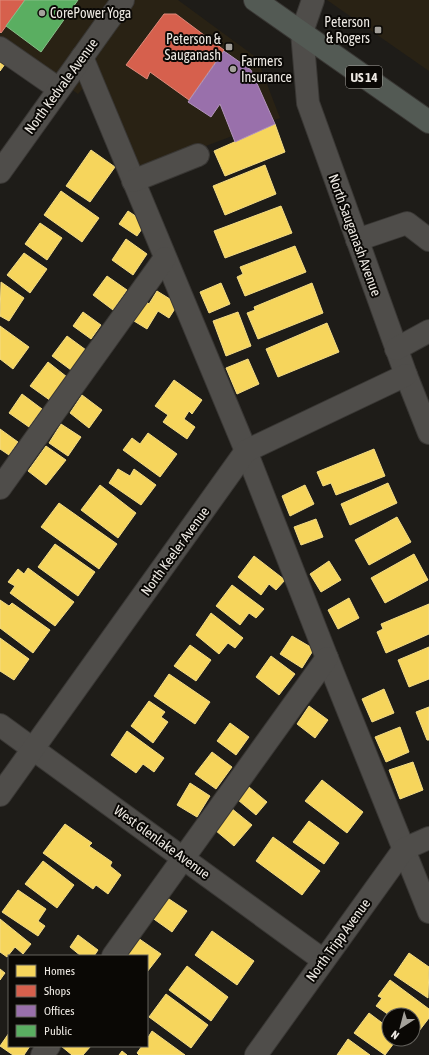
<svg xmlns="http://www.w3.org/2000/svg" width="429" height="1055" font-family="'Asap Condensed',sans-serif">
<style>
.built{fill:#292214}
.homes{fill:#f6d55c;stroke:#f3db84}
.shops{fill:#d6604d;stroke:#dd897a}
.offices{fill:#9970ab;stroke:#b294bc}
.public{fill:#5aae61;stroke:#86bf88}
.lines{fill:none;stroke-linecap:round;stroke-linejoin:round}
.minor-casing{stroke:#393734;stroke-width:24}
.major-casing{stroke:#393734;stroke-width:24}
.minor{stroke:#4f4d4a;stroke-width:22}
.major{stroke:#535a54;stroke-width:22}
.poi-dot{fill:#a4a19b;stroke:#0a0805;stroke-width:1.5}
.labels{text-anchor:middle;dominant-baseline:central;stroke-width:4;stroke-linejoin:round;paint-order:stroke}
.shield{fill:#0a0805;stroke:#a8a5a0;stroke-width:1}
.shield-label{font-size:13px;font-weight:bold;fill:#ece8e2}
.poi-label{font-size:14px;fill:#ece8e2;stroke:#0a0805;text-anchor:start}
.street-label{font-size:14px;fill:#ece8e2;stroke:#0a0805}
</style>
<rect width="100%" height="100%" fill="#1e1c18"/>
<!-- built -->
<g class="built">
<polygon points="0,0 178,0 257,58 280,118 140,171 95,75 78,94 0,38"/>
<polygon points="327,0 429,0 429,71"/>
</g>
<!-- homes -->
<g class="homes">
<polygon points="0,55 8,60 0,71"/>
<polygon points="275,124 285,152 225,176 214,151"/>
<polygon points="91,150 115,167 90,202 66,186"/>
<polygon points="265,165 276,194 225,215 213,186"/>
<polygon points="61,191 99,218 82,242 44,215"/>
<polygon points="281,206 292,233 225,258 214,231"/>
<polygon points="128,211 146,223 137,236 119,224"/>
<polygon points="40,223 62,238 47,260 25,244"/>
<polygon points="126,239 147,254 133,275 112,260"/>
<polygon points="295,246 306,272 245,296 237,277 243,274 240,267"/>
<polygon points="24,253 47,269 30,293 7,275"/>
<polygon points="107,276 127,290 113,310 93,295"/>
<polygon points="1,282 24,298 9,321 0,316"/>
<polygon points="221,283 230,304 209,313 200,292"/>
<polygon points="312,283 323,313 258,339 247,313 255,310 254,307"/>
<polygon points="157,291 178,304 169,318 158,311 147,329 134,321 146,301 149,304"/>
<polygon points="83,312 101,325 91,339 73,326"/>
<polygon points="238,312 251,346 226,356 213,321"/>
<polygon points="327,323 339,352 278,377 266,349"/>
<polygon points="0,326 29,347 13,369 0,359"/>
<polygon points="67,336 86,350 71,370 52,356"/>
<polygon points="248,359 259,384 237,394 226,368"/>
<polygon points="48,362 67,377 51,401 30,386"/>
<polygon points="174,380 202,400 192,414 189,411 184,419 195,427 187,439 163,422 168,415 155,406"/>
<polygon points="22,394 42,409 29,427 9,413"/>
<polygon points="82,395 102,410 89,428 70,413"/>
<polygon points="61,424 81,437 68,456 49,443"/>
<polygon points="0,429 18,442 9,455 0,449"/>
<polygon points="148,433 177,454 160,477 123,450 132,438 140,444"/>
<polygon points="46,446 66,460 46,485 28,471"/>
<polygon points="374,449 385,476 336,495 331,483 323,486 317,472"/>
<polygon points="118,469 130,476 134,469 156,485 141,505 109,483"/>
<polygon points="388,483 397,503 350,525 341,504"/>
<polygon points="100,485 136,513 118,538 81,510"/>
<polygon points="305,485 314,504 290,516 282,496"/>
<polygon points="59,503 117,544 99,569 41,527"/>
<polygon points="397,517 411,542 369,565 355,540"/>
<polygon points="316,519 323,537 301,545 294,527"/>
<polygon points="55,544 95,572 78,596 38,567"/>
<polygon points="414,554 428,580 385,603 371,578"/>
<polygon points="254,556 285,580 276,590 269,584 261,595 238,577"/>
<polygon points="329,561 341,580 321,592 310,574"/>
<polygon points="28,568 74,602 55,626 10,593 15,586 8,582 18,569 24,574"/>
<polygon points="232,585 264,609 256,618 249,613 240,625 216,606"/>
<polygon points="349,598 359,618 338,629 328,610"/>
<polygon points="0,600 9,606 12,603 50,630 33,653 0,628"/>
<polygon points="429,604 429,634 386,653 377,632 383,629 381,624"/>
<polygon points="211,613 243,638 235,648 228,643 219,654 196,635"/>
<polygon points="292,636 314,649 302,668 280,654"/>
<polygon points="0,638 29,659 14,680 0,671"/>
<polygon points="190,645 211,660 196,681 174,666"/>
<polygon points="429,647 429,679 409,687 398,660"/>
<polygon points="271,656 295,674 279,695 256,677"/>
<polygon points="169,674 210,702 195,724 154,696"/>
<polygon points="384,689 394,713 372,722 362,699"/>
<polygon points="149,701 165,712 161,717 168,722 153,743 131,726"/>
<polygon points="309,706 328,720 315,738 297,724"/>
<polygon points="429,707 429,740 427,740 416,712"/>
<polygon points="230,723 249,737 236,755 217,741"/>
<polygon points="400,727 409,752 386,762 375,737"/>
<polygon points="127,731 164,758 154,772 143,764 136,773 111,755"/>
<polygon points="212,752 232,767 216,789 195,774"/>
<polygon points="413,762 423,790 400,799 389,770"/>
<polygon points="322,780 363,812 347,833 305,801"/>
<polygon points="190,783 210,796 197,817 177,805"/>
<polygon points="249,787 267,802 256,815 238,800"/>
<polygon points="231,808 252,825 234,846 215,830"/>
<polygon points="309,821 339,843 324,864 293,842"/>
<polygon points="65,824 92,843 89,846 112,862 110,866 121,875 108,894 96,885 93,889 43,853"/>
<polygon points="273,837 320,871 302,895 256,861"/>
<polygon points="43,861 74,885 57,908 25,884"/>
<polygon points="18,890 46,909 38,921 45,926 38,936 2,912"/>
<polygon points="166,897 187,911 172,932 151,917"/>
<polygon points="0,919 31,944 23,954 15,947 7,957 0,952"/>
<polygon points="212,931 254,961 237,985 195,955"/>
<polygon points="78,935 98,950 94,956 81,956 70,947"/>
<polygon points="138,938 161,954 147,972 147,956 125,956"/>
<polygon points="409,953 429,967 428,998 394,975"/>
<polygon points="187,966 228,997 211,1021 169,990"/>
<polygon points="0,969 5,973 0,980"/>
<polygon points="390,980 429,1009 429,1018 416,1035 413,1033 413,1015 389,1015 376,1006 382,998 378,996"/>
<polygon points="166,994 208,1025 191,1048 149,1017"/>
<polygon points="369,1013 389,1028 385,1036 394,1043 385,1055 354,1033"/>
<polygon points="152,1031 185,1055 139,1055 137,1053 142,1046 147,1046 147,1039"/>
<polygon points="9,1033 9,1046 30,1046 24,1055 13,1055 0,1046"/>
<polygon points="348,1039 370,1055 337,1055"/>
<polygon points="61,1046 91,1046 83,1055 72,1055"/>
<polygon points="122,1051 127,1055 119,1055"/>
</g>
<!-- shops -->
<g class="shops">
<polygon points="0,0 25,0 1,33 0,32"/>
<polygon points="164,14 176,14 224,50 189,100 150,72 147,79 126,65"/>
</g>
<!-- offices -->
<polygon class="offices" points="224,51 251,70 275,124 235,142 220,104 211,117 188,102"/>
<!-- public -->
<polygon class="public" points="25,0 78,0 41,52 6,26"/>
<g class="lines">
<defs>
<g id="minor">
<polyline points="313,0 302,32 308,103 406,375 429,433"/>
<polyline points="0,48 59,89"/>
<polyline points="82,57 246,451 327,658 429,912"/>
<polyline points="0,172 123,0"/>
<polyline points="133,181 198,155"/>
<polyline points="357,240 407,223 429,240"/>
<polyline points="396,349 429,331"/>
<polyline points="0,488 165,258"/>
<polyline points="0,725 323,960"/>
<polyline points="0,795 246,451 406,375"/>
<polyline points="113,956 327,658"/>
<polyline points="42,1055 49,1046"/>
<polyline points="256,1055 404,849 429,838"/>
</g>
<polyline id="major" points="255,0 429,122"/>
</defs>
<!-- minor casing -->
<use href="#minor" class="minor-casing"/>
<!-- major casing -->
<use href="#major" class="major-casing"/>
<!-- minor -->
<use href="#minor" class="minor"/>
<!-- major -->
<use href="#major" class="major"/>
</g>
<!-- markers -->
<g class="poi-dot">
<circle cx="42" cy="13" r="4"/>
<rect x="374" y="26" width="8" height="8" rx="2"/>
<rect x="225" y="43" width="8" height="8" rx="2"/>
<circle cx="233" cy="69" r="4"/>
</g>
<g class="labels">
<!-- shield labels -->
<rect class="shield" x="346" y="66" width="36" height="22" rx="3"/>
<g class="shield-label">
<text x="364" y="77">US 14</text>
</g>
<!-- poi labels -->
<g class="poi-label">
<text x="50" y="13">CorePower Yoga</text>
<text x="370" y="22" text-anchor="end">Peterson<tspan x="370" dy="16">&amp; Rogers</tspan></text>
<text x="221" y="39" text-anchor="end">Peterson &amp;<tspan x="221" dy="16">Sauganash</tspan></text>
<text x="241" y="61">Farmers<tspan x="241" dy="16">Insurance</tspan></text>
</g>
<!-- street labels -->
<g class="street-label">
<text transform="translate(61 86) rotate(-54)">North Kedvale Avenue</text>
<text transform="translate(355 235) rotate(70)">North Sauganash Avenue</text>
<text transform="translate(175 551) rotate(-54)">North Keeler Avenue</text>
<text transform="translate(162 842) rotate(36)">West Glenlake Avenue</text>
<text transform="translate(338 940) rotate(-54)">North Tripp Avenue</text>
</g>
</g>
<!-- legend -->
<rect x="8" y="955" width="140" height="92" fill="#0a0805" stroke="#64625d"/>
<rect x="16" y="965" width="20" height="12" fill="#f6d55c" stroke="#64625d"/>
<text x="44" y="975" font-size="12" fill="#ece8e2">Homes</text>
<rect x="16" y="985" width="20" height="12" fill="#d6604d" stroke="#64625d"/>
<text x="44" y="995" font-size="12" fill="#ece8e2">Shops</text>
<rect x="16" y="1005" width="20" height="12" fill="#9970ab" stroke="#64625d"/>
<text x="44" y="1015" font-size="12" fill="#ece8e2">Offices</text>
<rect x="16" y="1025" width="20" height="12" fill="#5aae61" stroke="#64625d"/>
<text x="44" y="1035" font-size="12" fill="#ece8e2">Public</text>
<!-- north arrow -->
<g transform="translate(401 1027) rotate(216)"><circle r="19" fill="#0a0805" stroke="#64625d"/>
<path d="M0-3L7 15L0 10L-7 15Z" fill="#a4a19b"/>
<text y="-6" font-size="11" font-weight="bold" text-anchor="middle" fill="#ece8e2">N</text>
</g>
</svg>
